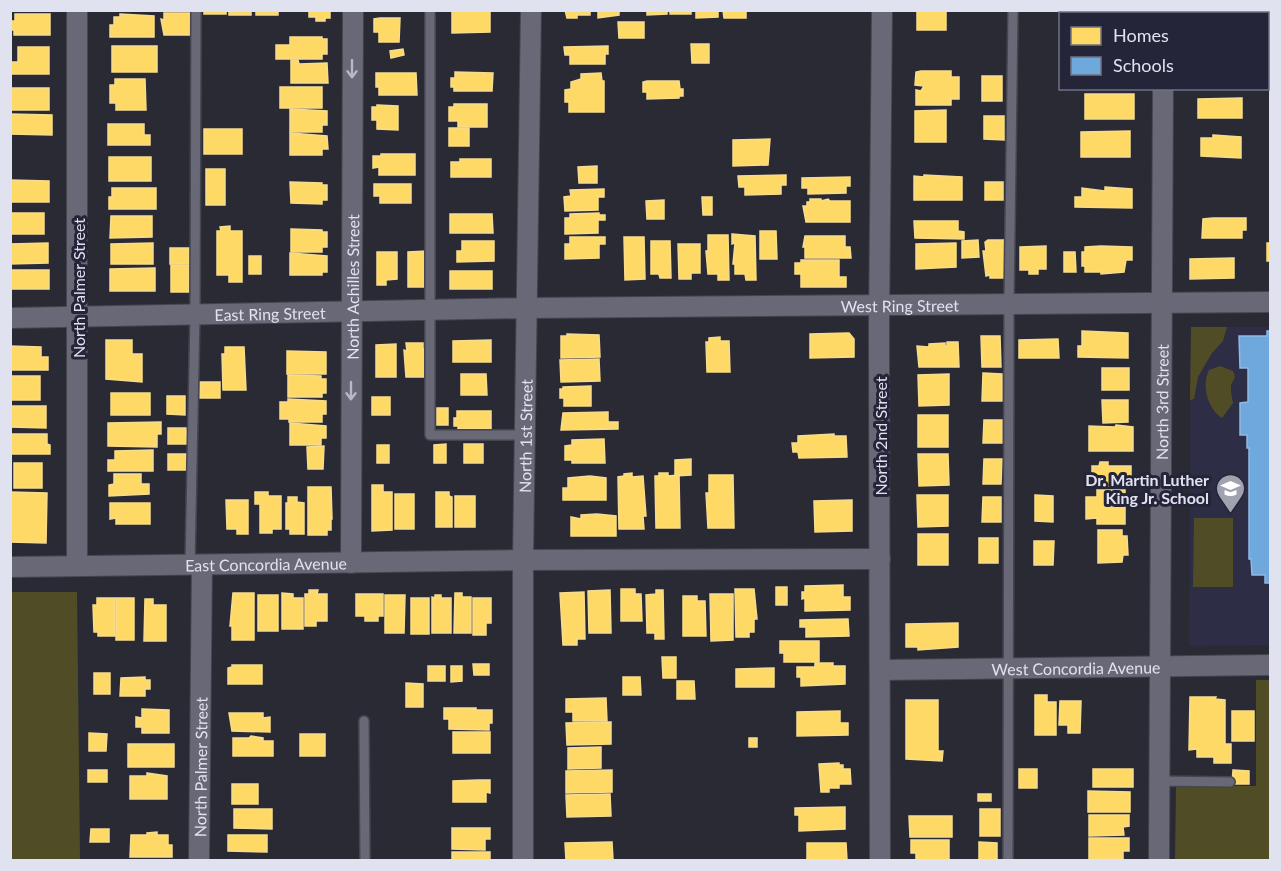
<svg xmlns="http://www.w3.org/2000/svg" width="1281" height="871" font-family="Lato,sans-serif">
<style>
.built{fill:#2d2d45}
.green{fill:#504d26}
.homes{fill:#ffd966;stroke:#f6dc8f;stroke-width:1.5}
.schools{fill:#6fa8dc;stroke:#91b9e2;stroke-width:1.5}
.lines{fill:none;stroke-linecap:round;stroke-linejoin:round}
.lane-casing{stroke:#44454e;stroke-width:12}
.street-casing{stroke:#44454e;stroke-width:22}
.lane{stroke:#686876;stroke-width:9}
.street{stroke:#686876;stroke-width:20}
.oneway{stroke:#b7b7c5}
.labels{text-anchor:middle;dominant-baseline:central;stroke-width:6;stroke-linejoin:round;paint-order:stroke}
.street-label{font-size:16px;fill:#e1e2f0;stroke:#252539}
.poi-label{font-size:16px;font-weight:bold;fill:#e1e2f0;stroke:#252539;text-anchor:end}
</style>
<rect width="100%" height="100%" fill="#2a2a35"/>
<!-- built -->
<polygon class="built" points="1191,327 1270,327 1270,645 1189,646"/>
<!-- green -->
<g class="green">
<polygon points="1191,327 1227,327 1223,341 1212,353 1198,377 1194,399 1190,400"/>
<path d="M1220 366 1233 371 1235 377 1231 385V392L1233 403 1222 418C1208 409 1201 386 1209 370Z"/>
<polygon points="1194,518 1233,518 1233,587 1193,587"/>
<polygon points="11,592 77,592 80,860 11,860"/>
<polygon points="1256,680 1270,680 1270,860 1175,860 1176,786 1256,786"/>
</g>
<!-- homes -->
<g class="homes">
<rect x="204" y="10" width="22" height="4"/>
<rect x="229" y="10" width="22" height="5"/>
<rect x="256" y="10" width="22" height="5"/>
<polygon points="309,10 330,10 330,18 325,18 325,21 316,21 316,17 309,17"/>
<polygon points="452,10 490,10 490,32 452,33"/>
<polygon points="565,10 590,10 590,15 577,15 577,18 567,18"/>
<polygon points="598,10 619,10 619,15 598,18"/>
<polygon points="647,10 667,10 667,14 647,15"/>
<rect x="670" y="10" width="21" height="4"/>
<polygon points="696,10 718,10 718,17 696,18"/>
<polygon points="723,10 746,10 746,18 724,18"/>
<rect x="917" y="10" width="29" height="20"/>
<polygon points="1104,10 1129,10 1129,14 1103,14"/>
<polygon points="1256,10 1270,10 1270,38 1268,38 1268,14 1256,14"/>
<polygon points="164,13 191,13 191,35 164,35 161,19 164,20"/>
<polygon points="15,14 50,14 50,35 14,35 14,30 11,30 11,21 15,21"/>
<polygon points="120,14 154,16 154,37 110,37 110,25 114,25 114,17 120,17"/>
<polygon points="380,18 400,18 399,42 379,42 379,32 374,32 374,19"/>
<polygon points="618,22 644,22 644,38 619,38"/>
<polygon points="290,37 322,37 322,39 327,39 327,54 322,54 322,59 276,59 276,45 290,45"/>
<polygon points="691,44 709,44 709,63 692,63"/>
<rect x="112" y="46" width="45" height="26"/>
<polygon points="608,46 608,54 605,54 605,64 570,64 570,55 565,55 564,47"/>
<polygon points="18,47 49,47 49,74 10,74 10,62 18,62"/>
<polygon points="403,49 404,55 391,58 390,51"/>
<polygon points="291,60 298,60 299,64 327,63 328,83 291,83"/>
<polygon points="921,71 951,71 951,77 959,77 959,99 951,99 951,105 916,105 916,90 921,91 924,86 915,85 916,72"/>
<polygon points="455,72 493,73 492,91 454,91 454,87 451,87 451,78 455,78"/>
<polygon points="376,73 416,73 417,95 379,95 379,87 376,87"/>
<polygon points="601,73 602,81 604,81 604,112 569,112 569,102 565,102 565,90 571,89 571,82 581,79 581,74"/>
<rect x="982" y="76" width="20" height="25"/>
<polygon points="115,79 145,79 146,110 116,110 116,103 110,103 110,85 115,85"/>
<polygon points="647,81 679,81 680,89 683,89 683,96 679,96 679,98 647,99 647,92 643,92 643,82"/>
<rect x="280" y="87" width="42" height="21"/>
<polygon points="11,88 49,88 49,110 10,110"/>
<rect x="1085" y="94" width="49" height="25"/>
<polygon points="1242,98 1242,118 1198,118 1198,99"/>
<polygon points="454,104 487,104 487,127 458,127 458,121 449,121 449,107 454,107"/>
<polygon points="377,105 398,106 398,130 377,129 377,120 372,120 372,107 377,107"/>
<polygon points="290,109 327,111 327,125 322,125 322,132 290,132"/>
<polygon points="946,110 946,142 915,142 915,111"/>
<polygon points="10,114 52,115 52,135 10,134"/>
<polygon points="984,116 1004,116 1004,140 984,139"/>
<polygon points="108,124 144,124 144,135 150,135 150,145 108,145"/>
<rect x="449" y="128" width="20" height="18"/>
<rect x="204" y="129" width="38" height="25"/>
<polygon points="1130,131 1130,157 1081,157 1081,132"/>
<polygon points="290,133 327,136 328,149 322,149 322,155 290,155"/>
<polygon points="1213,135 1241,137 1241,158 1201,156 1201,138 1213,138"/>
<polygon points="770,139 768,165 733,166 733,140"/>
<polygon points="381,154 415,154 415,175 379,175 379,167 373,168 373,156 381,156"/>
<rect x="109" y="157" width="42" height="24"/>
<polygon points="460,159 491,159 491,177 451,177 451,162 460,162"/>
<polygon points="597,166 597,183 579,183 578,167"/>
<rect x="206" y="169" width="19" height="36"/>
<polygon points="786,175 786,185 781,185 781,194 745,195 745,187 739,187 738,176"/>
<polygon points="924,175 962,177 962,200 914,200 914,176 924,177"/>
<polygon points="850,177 850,186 846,186 846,193 808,194 808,188 802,188 802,178"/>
<polygon points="10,180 49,181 49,202 10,202"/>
<polygon points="290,182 322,183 322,185 327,185 327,200 322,200 322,204 291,203"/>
<rect x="985" y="182" width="18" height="18"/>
<polygon points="374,184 411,184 411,203 380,203 380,196 374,196"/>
<polygon points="1105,187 1132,189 1132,208 1075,207 1075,197 1082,197 1082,188 1105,191"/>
<polygon points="112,188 156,188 156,209 109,209 109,197 112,197"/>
<polygon points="604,189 604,197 598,197 598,210 565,211 564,197 571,196 570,190"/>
<polygon points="702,197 712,197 712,215 703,215"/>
<polygon points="810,199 821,199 821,201 828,199 830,201 850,201 850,222 806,222 803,206 807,206 807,202 810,202"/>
<polygon points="664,200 664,219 647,219 646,201"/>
<rect x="10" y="213" width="34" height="21"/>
<polygon points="599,213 599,215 605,215 605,220 598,220 598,233 565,234 565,218 570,218 570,214"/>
<polygon points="450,214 492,214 493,233 450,233"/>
<polygon points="111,216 152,216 152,237 110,238"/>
<polygon points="1213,218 1246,218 1246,230 1242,230 1242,238 1202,238 1203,219"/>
<polygon points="914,221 958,221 958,231 964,232 964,239 915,238"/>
<polygon points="230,226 230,231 242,231 242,282 229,282 229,275 217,275 217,231 221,231 220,227"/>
<polygon points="291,229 322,230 322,232 327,232 327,247 322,247 322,252 291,252"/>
<polygon points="760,231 776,231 777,259 760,259"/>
<polygon points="732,234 755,236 756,280 746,280 745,274 735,274 735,264 733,264 735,243 732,244"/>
<polygon points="708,235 728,235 729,280 718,280 718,274 708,274 706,251 708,251"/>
<polygon points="805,236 845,236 845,247 850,247 851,258 805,258 805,247 803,247"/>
<polygon points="570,237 605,237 605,244 599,244 599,258 565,259 565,244 570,244"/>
<polygon points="624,237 644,237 645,279 625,280"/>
<polygon points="978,240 979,257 962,258 962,241"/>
<polygon points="988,240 1004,240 1005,278 990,278 990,275 986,276 983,251 986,251 985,242"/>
<polygon points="462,241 494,241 494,261 457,262 457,251 462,251"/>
<polygon points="651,241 670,241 671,278 660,278 659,274 651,274"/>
<polygon points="48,243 48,263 10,264 10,244"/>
<polygon points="153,243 153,264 111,264 111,244"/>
<polygon points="956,243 956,267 916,269 916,244"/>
<rect x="1267" y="243" width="3" height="18"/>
<polygon points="678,244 700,244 700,273 691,273 691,279 679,279"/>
<polygon points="1046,246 1046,269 1038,269 1038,274 1029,274 1029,270 1020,270 1020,247"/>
<polygon points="1101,246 1132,247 1132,260 1126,260 1124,272 1101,274 1101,272 1085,272 1085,266 1082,266 1082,252 1085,252 1085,247"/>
<rect x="170" y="248" width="19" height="16"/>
<polygon points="427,251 427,287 408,287 408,252"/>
<polygon points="377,252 397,252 397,279 386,280 386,285 377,285"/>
<polygon points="1064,252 1075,252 1076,272 1064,272"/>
<polygon points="290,253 327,256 327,272 322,272 322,275 290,275"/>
<rect x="249" y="256" width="12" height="18"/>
<polygon points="1234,258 1234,278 1190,279 1190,259"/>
<polygon points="801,260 839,260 839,277 846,277 846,287 801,287 801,274 795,274 795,263 801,263"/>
<rect x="171" y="265" width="18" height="27"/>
<polygon points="155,268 155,291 110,291 110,269"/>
<rect x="10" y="270" width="39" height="19"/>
<rect x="450" y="271" width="42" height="18"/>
<polygon points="1082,331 1128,333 1128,358 1078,357 1078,346 1082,346"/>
<polygon points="849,333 854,339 854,357 810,358 810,334"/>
<polygon points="567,334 599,335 600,357 561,358 561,336 567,336"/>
<polygon points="981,336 1000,336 1001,367 982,367"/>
<polygon points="720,337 720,341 729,341 730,372 707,372 706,342 709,342 709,338"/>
<polygon points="1058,339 1059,358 1019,358 1019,340"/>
<polygon points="106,340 132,340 132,354 142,354 142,382 106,379"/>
<polygon points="491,340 491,362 453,362 453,341"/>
<polygon points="947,342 958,342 959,367 919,367 917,346 929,347 929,344 945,343 945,346 947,346"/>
<polygon points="406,343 423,343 423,349 426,349 426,377 406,377 404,350 407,351"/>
<polygon points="396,344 396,377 376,377 376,345"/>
<polygon points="10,346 41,347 41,357 48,357 48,370 10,370"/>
<polygon points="225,347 244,347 246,390 223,390 222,354 225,354"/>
<polygon points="287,351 326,352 326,374 287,374"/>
<polygon points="599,359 600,381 561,382 560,360"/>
<rect x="1102" y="368" width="27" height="22"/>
<polygon points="983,373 1002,374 1002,401 982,401"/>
<polygon points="461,374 486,374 487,395 461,395"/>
<polygon points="949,374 949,405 919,406 918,375"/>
<polygon points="288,375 321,376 321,379 326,379 326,393 322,393 322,397 288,397"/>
<rect x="10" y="376" width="30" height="24"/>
<rect x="200" y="382" width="20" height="16"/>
<polygon points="591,386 591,406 564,406 564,398 560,398 560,389 563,389 563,387"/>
<rect x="111" y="393" width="39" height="22"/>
<polygon points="167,396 185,396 185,415 167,414"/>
<rect x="372" y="397" width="18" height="18"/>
<polygon points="288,399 326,401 326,414 322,414 322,422 289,422 289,419 280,419 280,402 288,402"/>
<polygon points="1102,400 1128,400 1128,422 1103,423"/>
<polygon points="10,406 46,406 46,428 10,427"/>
<rect x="437" y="408" width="11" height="17"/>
<polygon points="457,411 491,411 491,429 458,429 458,426 454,426 454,418 457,418"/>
<polygon points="608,412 608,422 618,422 618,429 561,430 563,413"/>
<rect x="918" y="415" width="30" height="32"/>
<polygon points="984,420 1002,420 1002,443 983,443"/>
<polygon points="161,422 161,434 157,434 157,447 108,446 108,423"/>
<polygon points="290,423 326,426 326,438 321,438 321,445 290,445"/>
<polygon points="1116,425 1133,427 1133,451 1089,451 1089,426 1115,427"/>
<polygon points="168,428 186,428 187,444 168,444"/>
<polygon points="10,434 47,434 47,444 50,445 50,454 10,454"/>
<polygon points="834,434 834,436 846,436 847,457 799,458 798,452 793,452 792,443 798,443 798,436"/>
<polygon points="604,439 605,463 572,463 572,460 565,460 565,446 572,445 572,440"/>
<polygon points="446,444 446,463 434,463 434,445"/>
<rect x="464" y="444" width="19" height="19"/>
<rect x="377" y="445" width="12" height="18"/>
<polygon points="324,446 323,469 308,469 307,447"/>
<polygon points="153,450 153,471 108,471 108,460 115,460 115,451"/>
<rect x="168" y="454" width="19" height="16"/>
<polygon points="918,454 948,454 949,485 919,486"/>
<polygon points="691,459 691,475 675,476 675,460"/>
<polygon points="984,459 1002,459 1001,484 983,484"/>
<polygon points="1100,462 1108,462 1108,466 1131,466 1131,486 1092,486 1092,466 1099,466"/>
<rect x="14" y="463" width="28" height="25"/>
<polygon points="632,473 632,477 643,476 646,516 643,516 644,529 619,529 618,477 624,476 624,474"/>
<polygon points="659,473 668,473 668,476 679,475 680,528 656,528 655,476 659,476"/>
<polygon points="114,474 141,474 141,484 149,484 149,494 109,496 109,485 114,484"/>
<polygon points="709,475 733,475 734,528 708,528 706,493 709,493"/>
<polygon points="590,476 606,478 606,500 563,500 563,488 568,488 568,478"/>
<polygon points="372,485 383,485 383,492 392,492 392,530 372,531"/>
<polygon points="308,487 331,487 332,519 331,519 331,530 327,530 327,535 308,535"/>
<polygon points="1097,490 1125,490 1125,524 1097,524 1097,518 1086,519 1086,497 1097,497"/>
<polygon points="10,492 47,493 46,543 10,542"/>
<polygon points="255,492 268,492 268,496 281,496 281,529 272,529 272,533 260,533 260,504 255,504"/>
<polygon points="436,492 449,492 449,496 452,497 452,527 436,527"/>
<rect x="395" y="494" width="19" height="35"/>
<polygon points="917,495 948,495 948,526 918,527"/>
<polygon points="1035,495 1053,496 1053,522 1035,521"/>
<rect x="455" y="496" width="20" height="31"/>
<polygon points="288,497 297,497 297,502 304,503 304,534 290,534 290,529 286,529 286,503 288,503"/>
<polygon points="983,497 1001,497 1001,522 982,522"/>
<polygon points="226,500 248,500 248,534 237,534 237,529 227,529"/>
<polygon points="852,500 852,531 815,532 814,501"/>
<polygon points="110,503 150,503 150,524 116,524 116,518 110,519"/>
<polygon points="597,514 616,516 616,536 571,536 571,517 581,519 581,515"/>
<polygon points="1098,530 1122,530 1122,536 1127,536 1128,555 1123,555 1122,562 1098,563"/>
<rect x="918" y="534" width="30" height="31"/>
<rect x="979" y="538" width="19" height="25"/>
<polygon points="1034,541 1054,541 1053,565 1034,565"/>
<polygon points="843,585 843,597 850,597 850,610 805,611 805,598 802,599 802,592 805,592 805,586"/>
<rect x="776" y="587" width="11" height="18"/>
<polygon points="621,589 635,589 635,594 641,594 642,621 621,621"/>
<polygon points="735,589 754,589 757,619 754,619 754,632 749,632 749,637 736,637"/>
<polygon points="309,590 318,590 317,594 327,594 327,621 316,621 316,626 305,626 305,594 309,594"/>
<polygon points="610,590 611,633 589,633 588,591"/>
<polygon points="656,590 663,590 664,639 655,639 655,633 647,633 646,595 656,594"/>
<polygon points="584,592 585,639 577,639 577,645 563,645 560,593"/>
<polygon points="233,593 254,593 254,640 232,640 232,626 230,626"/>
<polygon points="282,593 293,594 293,598 303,598 303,629 282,629"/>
<polygon points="455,593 462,593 462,597 471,597 471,633 454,633"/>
<polygon points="356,594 383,594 383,616 378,616 378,621 365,621 365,616 356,616"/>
<polygon points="710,594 733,594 733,640 711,641"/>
<rect x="258" y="595" width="20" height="36"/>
<polygon points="385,595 405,595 404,633 385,633"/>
<polygon points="435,595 441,595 441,598 451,598 451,633 432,633 432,597 435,598"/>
<polygon points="683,596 697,596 697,601 705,601 706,636 683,636"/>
<polygon points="97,598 115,598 115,636 98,636 98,632 94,632 93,605 97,605"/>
<rect x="116" y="598" width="18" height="42"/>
<rect x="411" y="598" width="18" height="36"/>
<polygon points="473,598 491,598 491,623 486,623 486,635 473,635"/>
<polygon points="145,599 153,599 153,605 166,605 166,641 144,641"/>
<polygon points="848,619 849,636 806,637 806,627 800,627 800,620"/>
<polygon points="958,623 958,647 918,650 918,647 906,647 906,624"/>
<polygon points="780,641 819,641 819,662 784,662 784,653 780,653"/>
<polygon points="662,657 676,657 676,678 663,678"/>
<polygon points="815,663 833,663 833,666 845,666 845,684 801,686 801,677 797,677 797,667 815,667"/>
<polygon points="473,664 489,664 489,675 474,675"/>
<polygon points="232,665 262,665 262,684 228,684 228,668 232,667"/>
<rect x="428" y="666" width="17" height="15"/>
<polygon points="451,666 462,666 462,681 451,682"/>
<polygon points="774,668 774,687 736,687 736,669"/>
<rect x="94" y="673" width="16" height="21"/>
<polygon points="145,677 145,680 150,680 150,689 145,689 145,696 120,696 121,678"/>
<polygon points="623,677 640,677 641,695 623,695"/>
<polygon points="677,681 694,681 695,699 677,699"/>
<polygon points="406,683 423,684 423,707 406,707"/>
<polygon points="1035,695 1047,695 1047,702 1056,702 1056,735 1035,735"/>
<polygon points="1190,697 1216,697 1215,699 1225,700 1225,744 1231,744 1231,763 1214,763 1214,757 1197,757 1197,749 1189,750"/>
<polygon points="606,698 607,721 573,721 573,712 566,712 566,699"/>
<polygon points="906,700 938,700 938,751 943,751 942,761 906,759"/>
<polygon points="1060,701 1081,701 1080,733 1068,733 1068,725 1059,725"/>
<polygon points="444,708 476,708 476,710 492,710 492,723 489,723 489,730 449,729 449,719 444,719"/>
<polygon points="142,709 169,710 169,733 142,733 142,727 136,727 136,717 142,718"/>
<polygon points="840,711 840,723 848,723 848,735 797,736 797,712"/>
<rect x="1232" y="711" width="22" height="30"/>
<polygon points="229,713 263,713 263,718 270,717 270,732 232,731"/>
<polygon points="611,722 611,744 567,745 566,723"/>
<rect x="453" y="732" width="37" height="21"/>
<polygon points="89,733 107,734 106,751 89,751"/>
<rect x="300" y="734" width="25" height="22"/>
<polygon points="251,736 263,738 263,741 273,741 273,756 233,756 233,738 249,738"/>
<rect x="749" y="738" width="8" height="9"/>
<rect x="128" y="744" width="46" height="23"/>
<polygon points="601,747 601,768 568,769 568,748"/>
<polygon points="839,763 839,765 843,765 843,769 850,769 851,784 839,784 839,788 829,788 829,792 821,792 819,764"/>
<rect x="1019" y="769" width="18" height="19"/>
<rect x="1093" y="769" width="40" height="18"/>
<rect x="88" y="770" width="19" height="12"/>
<polygon points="612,770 612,792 566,793 566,771"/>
<polygon points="1233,770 1249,771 1249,784 1232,784"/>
<polygon points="147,773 167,776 167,799 130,799 130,776 147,776"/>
<polygon points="478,780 490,780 490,793 486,792 486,802 453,802 453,781"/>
<rect x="232" y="784" width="26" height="20"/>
<polygon points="1088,791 1130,792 1130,812 1088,812"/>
<polygon points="610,794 611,816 567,817 566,795"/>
<rect x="978" y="794" width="13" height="7"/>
<polygon points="845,807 845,829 799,831 799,815 795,815 795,808"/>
<polygon points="234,809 272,809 272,829 234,828"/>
<rect x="980" y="809" width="20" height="27"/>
<polygon points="1089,815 1129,815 1129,826 1123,827 1124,835 1089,836"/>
<polygon points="909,816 952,816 952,837 910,837"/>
<polygon points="452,828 490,828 490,839 485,839 485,850 452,849"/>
<polygon points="91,829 109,829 109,842 90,842"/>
<polygon points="157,832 157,835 168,835 168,845 172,845 172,857 130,857 131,835 147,835 147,833"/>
<polygon points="228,835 267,835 267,852 228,851"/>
<polygon points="1089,838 1129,838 1129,851 1123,851 1123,859 1089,859"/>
<polygon points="911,840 949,840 949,860 916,860 916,853 911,853"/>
<polygon points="612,842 613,860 566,860 565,843"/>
<polygon points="979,842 997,843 997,860 979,860"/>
<polygon points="807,843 846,843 847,860 807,860"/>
<rect x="452" y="852" width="38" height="8"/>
</g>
<!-- schools -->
<polygon class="schools" points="1267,331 1270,331 1270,583 1265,583 1265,575 1252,575 1251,559 1249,559 1249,448 1247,448 1247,435 1240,435 1240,403 1248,402 1248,368 1240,368 1239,336 1267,336"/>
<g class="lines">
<defs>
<g id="lane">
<polyline points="430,10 430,435 525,435"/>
<polyline points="190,565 195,314 196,10"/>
<polyline points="364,721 365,860"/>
<polyline points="1159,781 1230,782"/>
<polyline points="1008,860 1009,304 1013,10"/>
</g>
<g id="street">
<polyline points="77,10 77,566"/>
<polyline points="1163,14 1163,10"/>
<path id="s1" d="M10 318 528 308 1270 302"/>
<path id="s2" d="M351 563 353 10"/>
<path id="s3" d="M10 567 523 560 880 559"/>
<path id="s4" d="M881 670 1270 665"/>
<path id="s5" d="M199 860 202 565"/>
<path id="s6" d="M523 860V560L531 10"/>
<polyline points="880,860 879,326 882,10"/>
<path id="s7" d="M1159 860 1163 88"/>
</g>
</defs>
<!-- lane casing -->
<use href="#lane" class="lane-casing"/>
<!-- street casing -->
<use href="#street" class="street-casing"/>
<!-- lane -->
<use href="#lane" class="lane"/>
<!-- street -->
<use href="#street" class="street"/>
</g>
<!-- one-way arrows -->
<defs><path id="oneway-shaft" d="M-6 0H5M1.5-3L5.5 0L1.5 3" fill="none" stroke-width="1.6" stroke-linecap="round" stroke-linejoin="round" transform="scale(1.5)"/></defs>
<g class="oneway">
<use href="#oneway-shaft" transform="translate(352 69) rotate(90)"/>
<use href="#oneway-shaft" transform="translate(351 391) rotate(90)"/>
</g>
<!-- icons -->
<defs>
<symbol id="school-pin" viewBox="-11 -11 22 30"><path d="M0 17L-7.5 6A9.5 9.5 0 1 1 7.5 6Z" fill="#a1a2af" stroke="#252539"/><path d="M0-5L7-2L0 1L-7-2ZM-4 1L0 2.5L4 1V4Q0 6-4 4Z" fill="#fff"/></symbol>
</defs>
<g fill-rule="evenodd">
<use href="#school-pin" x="1214" y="472" width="33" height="45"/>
</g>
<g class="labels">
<!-- street labels -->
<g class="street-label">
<text stroke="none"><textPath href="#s2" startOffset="276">North Achilles Street</textPath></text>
<text transform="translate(78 288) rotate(-90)">North Palmer Street</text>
<text stroke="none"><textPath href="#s1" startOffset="890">West Ring Street</textPath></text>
<text stroke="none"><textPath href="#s1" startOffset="260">East Ring Street</textPath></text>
<text stroke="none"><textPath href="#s7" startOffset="458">North 3rd Street</textPath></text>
<text stroke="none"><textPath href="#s6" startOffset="424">North 1st Street</textPath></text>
<text transform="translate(880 436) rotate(-90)">North 2nd Street</text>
<text stroke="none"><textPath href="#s3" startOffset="256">East Concordia Avenue</textPath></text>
<text stroke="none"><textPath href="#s4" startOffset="195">West Concordia Avenue</textPath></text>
<text stroke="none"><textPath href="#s5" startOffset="93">North Palmer Street</textPath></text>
</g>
<!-- poi labels -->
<g class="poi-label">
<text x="1209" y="479">Dr. Martin Luther<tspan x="1209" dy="18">King Jr. School</tspan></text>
</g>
</g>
<!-- border -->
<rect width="1281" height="871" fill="none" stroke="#e1e2f0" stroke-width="24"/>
<!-- legend -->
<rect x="1059" y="12" width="210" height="78" fill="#252539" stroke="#707182" stroke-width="1.5"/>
<rect x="1071" y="27" width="30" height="18" fill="#ffd966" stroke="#707182" stroke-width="1.5"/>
<text x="1113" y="42" font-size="18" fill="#e1e2f0">Homes</text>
<rect x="1071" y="57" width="30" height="18" fill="#6fa8dc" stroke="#707182" stroke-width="1.5"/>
<text x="1113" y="72" font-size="18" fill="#e1e2f0">Schools</text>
</svg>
